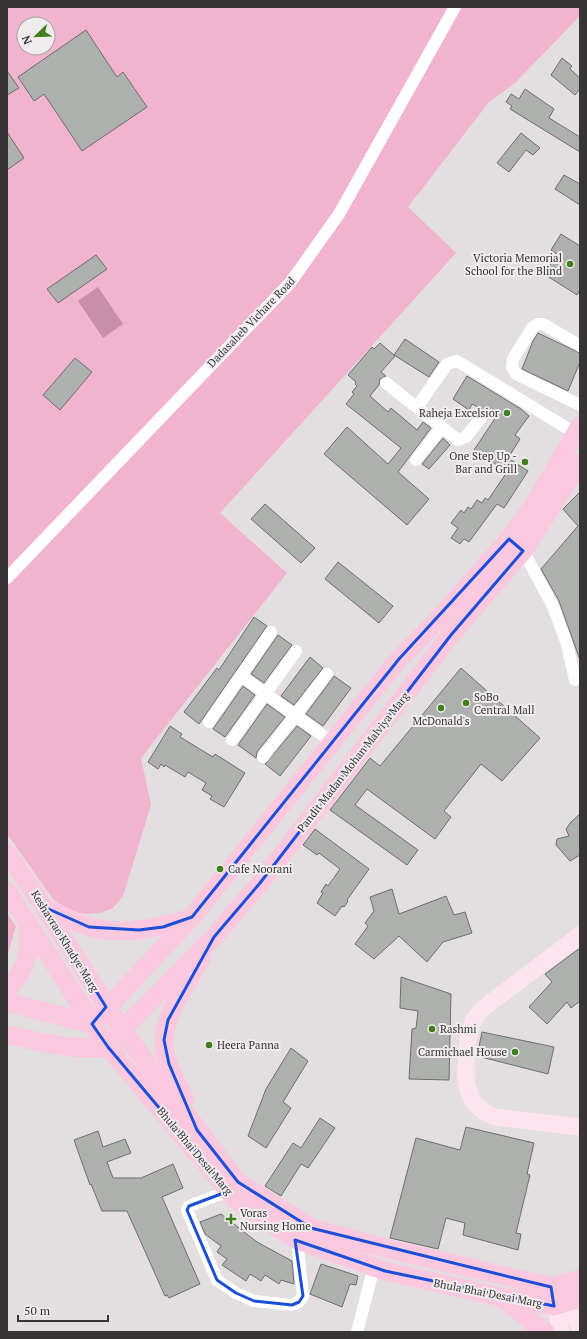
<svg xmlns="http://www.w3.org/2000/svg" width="587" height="1339" font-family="'PT Serif',serif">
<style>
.green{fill:#f1b3cd;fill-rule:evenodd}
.water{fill:#c98ea8}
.building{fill:#aeb0ae;stroke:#6c6e6b}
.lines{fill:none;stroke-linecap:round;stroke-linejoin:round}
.street{stroke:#fff;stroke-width:12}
.secondary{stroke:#fde4ef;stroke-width:17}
.primary{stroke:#fbc9df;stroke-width:19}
.marked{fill:none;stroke:#1d4ed8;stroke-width:3;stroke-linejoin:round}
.poi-dot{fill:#407f1e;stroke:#f0ecee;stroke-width:1.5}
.labels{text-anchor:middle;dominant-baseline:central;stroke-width:4;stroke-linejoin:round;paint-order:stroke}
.poi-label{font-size:11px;fill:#363435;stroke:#f0ecee;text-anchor:start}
.street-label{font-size:11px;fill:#363435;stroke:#f0ecee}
</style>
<rect width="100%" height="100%" fill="#e3dfe1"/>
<!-- green -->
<g class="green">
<path d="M7 7H580V16L515 83 489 102 408 207 456 253 220 513 287 573 141 758 151 805 123 896 113 908 100 913 86 914 69 911 53 899 7 834ZM24 24H48V48H24Z"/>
<polygon points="7,913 16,926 7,957"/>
</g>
<!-- water -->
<polygon class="water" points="98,287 123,324 103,338 78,301"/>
<!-- building -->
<g class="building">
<polygon points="86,30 117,77 123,72 147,107 82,151 44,94 34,101 18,77"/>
<polygon points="562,58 572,66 570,69 580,78 580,89 575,95 551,75"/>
<polygon points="7,71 19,88 7,95"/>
<polygon points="525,89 554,109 549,118 580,137 580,152 510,109 512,106 506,102 511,94 519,99"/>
<polygon points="7,132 24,158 7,170"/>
<polygon points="521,133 540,148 533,155 526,150 509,172 497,163"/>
<polygon points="564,175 580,184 580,205 555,189"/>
<polygon points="561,234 580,246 580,290 577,295 544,274 557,254 551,250"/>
<polygon points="96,255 107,269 58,303 47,289"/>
<polygon points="538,333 580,353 580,362 568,391 522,369 533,341"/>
<polygon points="405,339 439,362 429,377 394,355"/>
<polygon points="380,343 395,356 381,372 386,376 380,379 379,385 370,396 388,412 391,408 417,430 423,422 431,428 398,472 429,499 407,525 324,454 347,427 388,464 401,448 346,404 354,394 352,392 357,386 355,384 356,382 348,375 372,347 374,349"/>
<polygon points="75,358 92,372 60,410 43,395"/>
<polygon points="467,376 521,409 529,416 515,435 520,439 508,458 528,471 504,508 497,504 469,542 464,539 460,544 451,538 458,528 451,523 461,510 464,513 468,507 471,509 477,500 482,503 485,498 488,500 507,472 474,450 496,417 472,404 469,410 453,399"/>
<polygon points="443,438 450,445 429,469 422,464"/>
<polygon points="580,492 580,660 559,601 541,569 578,526 563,509"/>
<polygon points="265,504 315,548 301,563 251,519"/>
<polygon points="338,562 393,606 379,623 325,579"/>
<polygon points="254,617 267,626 199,724 184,712 217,668 219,670"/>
<polygon points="278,635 292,645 264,683 251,674"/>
<polygon points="310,657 323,668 294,705 281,696"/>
<polygon points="461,668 540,738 502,781 481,764 444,811 451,817 435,839 367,789 355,805 418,850 407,865 330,810 370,758 380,766"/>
<polygon points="334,676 351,688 323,726 306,714"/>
<polygon points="243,686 255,695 225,737 213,729"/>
<polygon points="267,704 285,717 257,752 256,758 238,745"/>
<polygon points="170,726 182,734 180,737 213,757 215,754 245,773 224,807 210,799 212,796 202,790 206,783 188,772 185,777 165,765 164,767 161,764 158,769 148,762"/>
<polygon points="297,726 311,736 280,776 265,764"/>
<polygon points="580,814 580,855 570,861 556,845 557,839 569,836 566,829 571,822"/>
<polygon points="315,829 369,869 347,900 348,901 344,907 342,906 335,916 317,903 323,893 321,892 326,884 328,886 340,869 319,853 317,855 303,845"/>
<polygon points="392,889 399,914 446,896 454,915 465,912 472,933 443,942 427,962 399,936 374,959 355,944 368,926 365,923 374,911 370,897"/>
<polygon points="580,948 580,1001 571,1008 567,1002 547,1024 529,1007 552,982 545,974"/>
<polygon points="401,977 451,994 449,1080 409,1079 412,1029 416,1028 418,1011 400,1008"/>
<polygon points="482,1032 554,1047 548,1074 477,1056"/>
<polygon points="291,1048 308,1061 283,1102 291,1108 266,1148 248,1136 266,1089"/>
<polygon points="320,1118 335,1128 308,1168 301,1164 281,1196 265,1186 293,1143 301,1148"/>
<polygon points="466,1127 534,1143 527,1174 530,1175 516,1233 521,1234 518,1250 463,1235 465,1223 446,1218 438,1249 390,1238 416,1138 460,1150"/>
<polygon points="98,1131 103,1147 125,1139 131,1153 107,1162 113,1178 141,1178 173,1164 183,1188 162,1197 200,1284 169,1298 167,1295 165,1296 127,1211 102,1211 91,1184 90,1185 74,1140"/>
<polygon points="221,1214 257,1242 292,1261 294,1284 281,1280 279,1284 265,1275 261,1281 250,1274 246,1281 222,1265 227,1259 217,1252 221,1246 205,1234 200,1222"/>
<polygon points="321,1264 358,1276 356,1285 350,1284 342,1307 310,1294"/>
</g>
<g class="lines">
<!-- street -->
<g class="street">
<polyline points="580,346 543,324 538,324 532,328 513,359 512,367 516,374 580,405"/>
<polyline points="386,383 458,440 466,437 480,419"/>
<polyline points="417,407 447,364 457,361 580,436"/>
<polyline points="416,460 442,427"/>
<polyline points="518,547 523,551 552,604 567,644 575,680"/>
<polyline points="7,578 290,283 339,214 455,7"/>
<polyline points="241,676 332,742"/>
<polyline points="209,722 271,632"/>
<polyline points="232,740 296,651"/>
<polyline points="263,757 327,674"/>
<polyline points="229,1191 189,1206 187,1210 217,1280 236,1293 254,1301 292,1305 299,1302 303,1296 297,1240"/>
<polyline points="357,1332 374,1267"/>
</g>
<!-- secondary -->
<g class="secondary">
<path d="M580 935 482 1009C479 1013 475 1017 473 1022 466 1037 464 1073 468 1089 471 1103 483 1113 495 1117L580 1127"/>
<polyline points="565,1289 569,1303 580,1328"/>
<polyline points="552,1293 561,1332"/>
</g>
<!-- primary -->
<g class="primary">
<polyline points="7,853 44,907 122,1030 238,1182 311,1228 377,1246 551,1287 580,1279"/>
<polyline points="7,891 108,1047 236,1200 297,1240 385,1271 501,1297 554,1306 580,1298"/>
<path d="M44 907C59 914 75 923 90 927 124 936 158 928 191 918"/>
<path d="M7 991C27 968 31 953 27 923"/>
<polyline points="7,1002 92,1024"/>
<polyline points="92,1024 192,917 399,659 436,622 509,539 533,506 580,426"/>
<path d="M7 1035C39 1041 75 1052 108 1047"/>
<polyline points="108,1047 122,1030 214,937 260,883 451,635 523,551 580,463"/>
<path d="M185 1100C177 1082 163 1060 164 1039 166 1011 188 983 201 959"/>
<polyline points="502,1298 545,1332"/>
</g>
</g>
<!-- marked area -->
<path class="marked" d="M509 539 523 551 451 635 260 883 214 937 168 1020 164 1040 169 1064 197 1130 238 1182 249 1189 311 1228 551 1287 554 1306 385 1271 295 1240 303 1296 299 1302 292 1305 254 1301 236 1293 217 1280 187 1210 189 1206 229 1191 108 1047 92 1024 106 1007 44 907 89 927 139 930 163 927 192 917 399 659Z"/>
<!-- markers -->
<g class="poi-dot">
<circle cx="570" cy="264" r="4"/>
<circle cx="507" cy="413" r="4"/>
<circle cx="525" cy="462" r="4"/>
<circle cx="466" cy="703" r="4"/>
<circle cx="441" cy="708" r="4"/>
<circle cx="220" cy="869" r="4"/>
<circle cx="432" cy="1029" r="4"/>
<circle cx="209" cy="1045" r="4"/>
<circle cx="515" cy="1052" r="4"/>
<path d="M229 1213h4v4h4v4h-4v4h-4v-4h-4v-4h4z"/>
</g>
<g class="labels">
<!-- poi labels -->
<g class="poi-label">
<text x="562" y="258" text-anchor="end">Victoria Memorial<tspan x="562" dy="13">School for the Blind</tspan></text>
<text x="499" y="413" text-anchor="end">Raheja Excelsior</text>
<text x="517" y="456" text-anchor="end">One Step Up -<tspan x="517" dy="13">Bar and Grill</tspan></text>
<text x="474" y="697">SoBo<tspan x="474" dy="13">Central Mall</tspan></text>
<text x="441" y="721" text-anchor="middle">McDonald's</text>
<text x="228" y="869">Cafe Noorani</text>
<text x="440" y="1029">Rashmi</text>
<text x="217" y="1045">Heera Panna</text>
<text x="507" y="1052" text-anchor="end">Carmichael House</text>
<text x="240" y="1213">Voras<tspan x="240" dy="13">Nursing Home</tspan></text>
</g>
<!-- street labels -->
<g class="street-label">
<text transform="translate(251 322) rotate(-46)">Dadasaheb Vichare Road</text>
<text transform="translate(353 762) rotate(-52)">Pandit Madan Mohan Malviya Marg</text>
<text transform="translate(65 941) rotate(58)">Keshavrao Khadye Marg</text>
<text transform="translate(195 1151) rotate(50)">Bhula Bhai Desai Marg</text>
<text transform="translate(488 1293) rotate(11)">Bhula Bhai Desai Marg</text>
</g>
</g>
<!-- border -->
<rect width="587" height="1339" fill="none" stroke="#363435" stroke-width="16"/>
<!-- north arrow -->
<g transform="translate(36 36) rotate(247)"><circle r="19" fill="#f0ecee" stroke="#a6a2a4"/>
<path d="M0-3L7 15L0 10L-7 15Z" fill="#407f1e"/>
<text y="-6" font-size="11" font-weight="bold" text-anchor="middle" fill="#363435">N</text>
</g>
<!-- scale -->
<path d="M18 1315v6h90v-6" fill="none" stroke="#363435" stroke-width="2"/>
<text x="24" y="1315" font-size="12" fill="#363435" stroke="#f0ecee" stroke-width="3" paint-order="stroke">50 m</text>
</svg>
